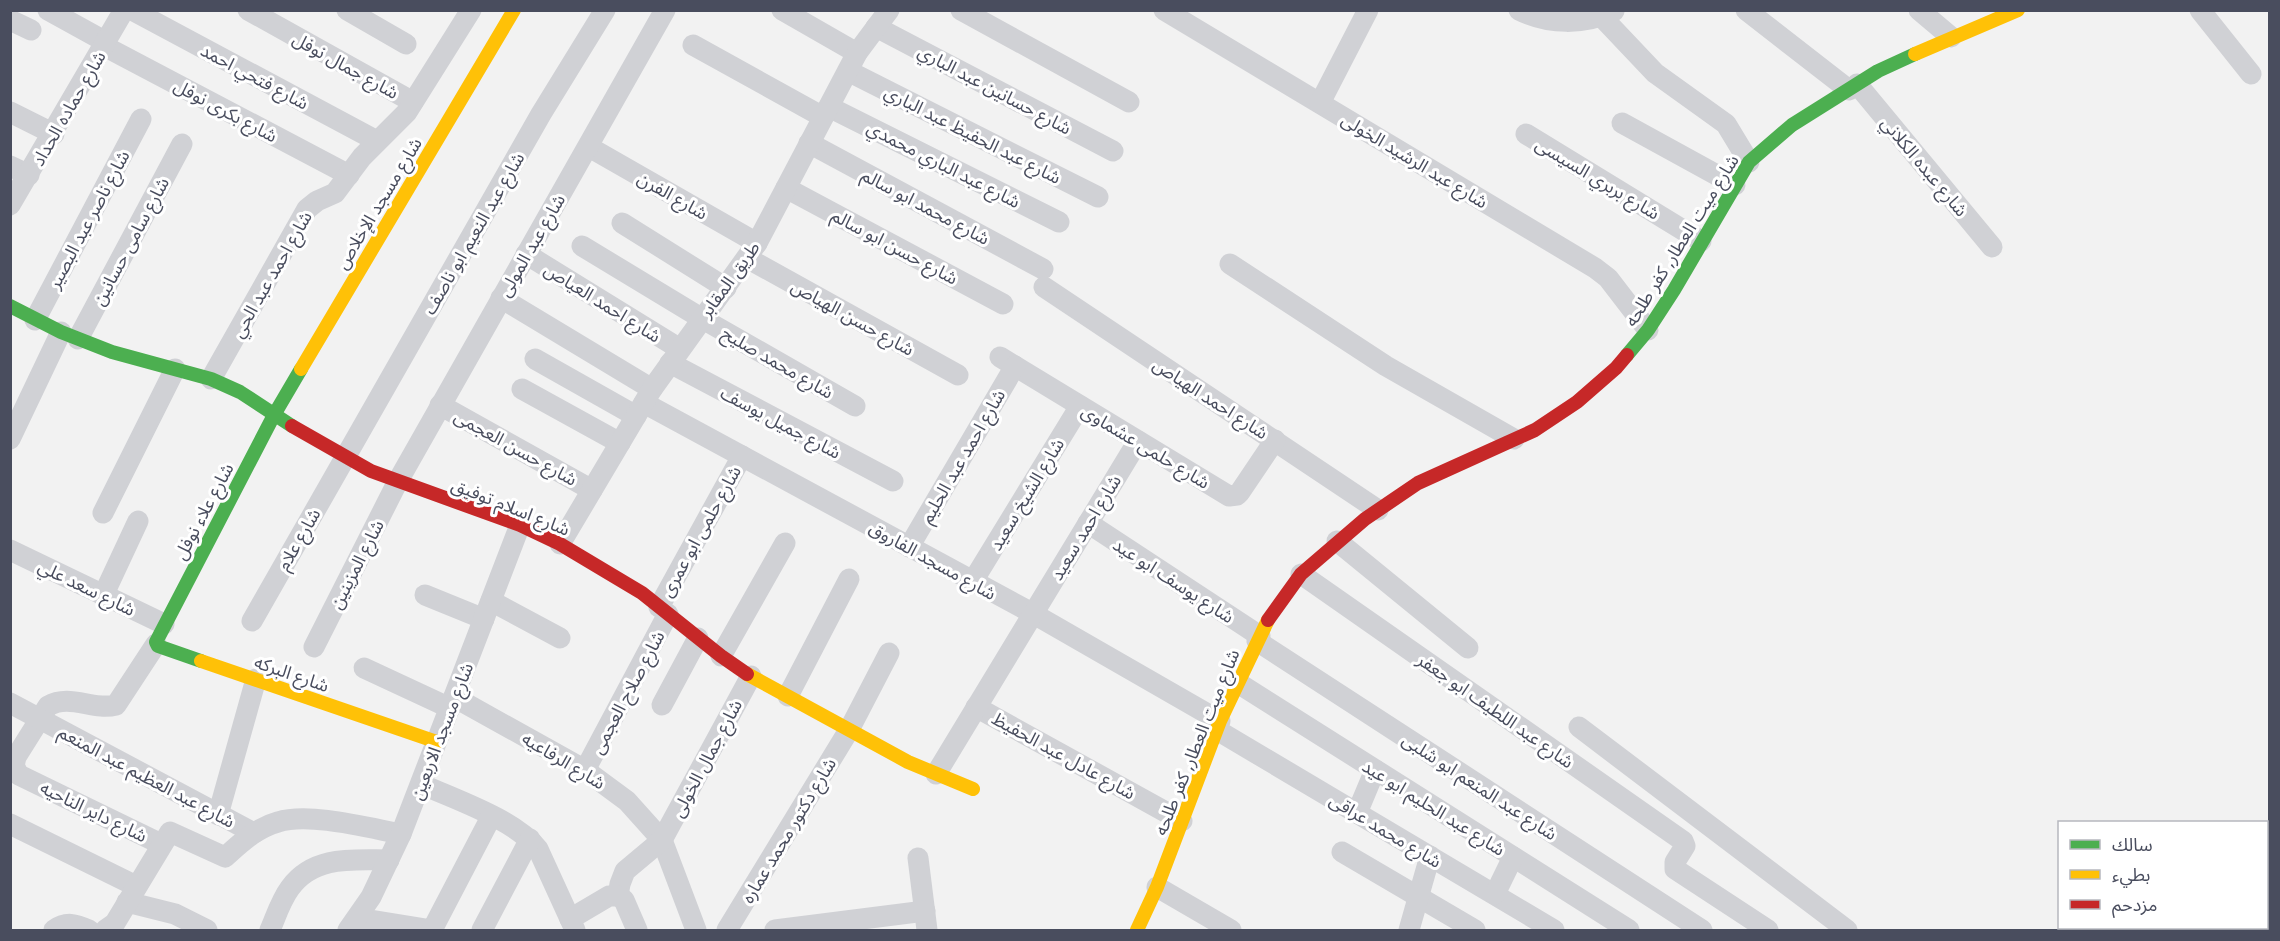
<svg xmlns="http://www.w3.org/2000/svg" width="2280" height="941" font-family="'Noto Sans','Noto Sans Arabic',sans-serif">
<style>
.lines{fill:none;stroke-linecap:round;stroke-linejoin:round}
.street{stroke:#d0d1d5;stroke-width:21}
.fast{stroke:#4caf50;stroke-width:14}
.slow{stroke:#ffc107;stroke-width:14}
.jam{stroke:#c62828;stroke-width:14}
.labels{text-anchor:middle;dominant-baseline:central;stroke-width:6;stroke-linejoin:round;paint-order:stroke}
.street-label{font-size:18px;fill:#494d5e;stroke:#fff}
</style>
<rect width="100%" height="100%" fill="#f2f2f2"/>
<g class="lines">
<!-- street -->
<g class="street">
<polyline points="48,10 106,42"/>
<polyline points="132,10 377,141"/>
<polyline points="248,10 413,102"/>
<polyline points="347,10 406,44"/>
<polyline points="782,10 857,53"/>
<polyline points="961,10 1129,102"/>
<polyline points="1164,10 1595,268 1608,278 1648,330"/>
<path d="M1519 10C1549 25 1584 25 1614 11"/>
<polyline points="1746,10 1849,90"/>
<polyline points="1919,10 1951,37"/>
<polyline points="2200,10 2251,74"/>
<polyline points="1601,16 1655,73 1726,124 1749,162"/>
<polyline points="10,20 31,30"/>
<polyline points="876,27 1113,151"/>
<polyline points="693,45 823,117"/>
<polyline points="104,46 349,175"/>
<polyline points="848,71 1098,197"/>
<polyline points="1857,84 1992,247"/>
<polyline points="1320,103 1368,10"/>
<polyline points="829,107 1059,222"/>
<polyline points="10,112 54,134"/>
<polyline points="1622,123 1735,185"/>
<polyline points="1526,134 1701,241"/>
<polyline points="809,143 1043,269"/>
<polyline points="589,147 757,243"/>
<polyline points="10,166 29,175"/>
<polyline points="786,188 1003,304"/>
<polyline points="10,205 124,10"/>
<polyline points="622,223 726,288"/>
<polyline points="582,246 701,318 855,406"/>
<polyline points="526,254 680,349"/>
<polyline points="747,258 958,375"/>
<polyline points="1230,264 1386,366 1514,439"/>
<polyline points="1044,287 1378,510"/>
<polyline points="501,298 652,389"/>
<polyline points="35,320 141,119"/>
<polyline points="78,339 182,144"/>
<polyline points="1000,357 1229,496 1237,495 1240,492 1275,440"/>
<polyline points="535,359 636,416"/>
<polyline points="670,363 893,481"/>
<polyline points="211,379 307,209 317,201 335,193 362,157 407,112 471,10"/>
<polyline points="522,389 620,443"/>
<polyline points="644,403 1032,613 1220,721"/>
<polyline points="440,405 592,490"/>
<polyline points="10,439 61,332"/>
<polyline points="103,513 175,369"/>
<polyline points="1088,523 1260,636"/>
<polyline points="1337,541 1468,648"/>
<polyline points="560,544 652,389 757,243 857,53 889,10"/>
<polyline points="909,547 1015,366"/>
<polyline points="10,550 164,624"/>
<polyline points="1301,574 1683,841 1685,846 1675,862 1675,869 1768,930"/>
<polyline points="973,581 1080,406"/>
<polyline points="425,595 484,619"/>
<polyline points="103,596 138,521"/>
<polyline points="491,601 560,638"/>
<polyline points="659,607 742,456"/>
<polyline points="252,621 541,114 605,10"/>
<polyline points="1257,641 1702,930"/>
<path d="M156 644 116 705C93 711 70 693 48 706L16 757 14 766 19 775 161 844"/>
<polyline points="314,647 398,481 665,10"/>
<polyline points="721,656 785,543"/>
<polyline points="364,668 450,708"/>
<polyline points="1238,683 1629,930"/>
<polyline points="788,696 849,579"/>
<polyline points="454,697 585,770 627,801 662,840 696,930"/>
<polyline points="10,703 254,833"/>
<polyline points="662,705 698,638"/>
<polyline points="976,707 1182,821"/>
<polyline points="1579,727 1847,930"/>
<polyline points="1217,730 1554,930"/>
<polyline points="585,770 668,614"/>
<polyline points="936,774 1138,441"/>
<path d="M421 784C456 800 514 819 538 849L575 930"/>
<polyline points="1357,813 1375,770"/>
<polyline points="218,815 256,679"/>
<polyline points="10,824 136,886"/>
<polyline points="1342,852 1475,930"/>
<polyline points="918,858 927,930"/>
<polyline points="1157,887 1231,930"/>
<polyline points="1495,894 1513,857"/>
<polyline points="618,896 620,884 625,871 662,840 751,676"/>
<polyline points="127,902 175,914 207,930"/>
<polyline points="358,918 432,930"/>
<polyline points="570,919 609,896 618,896 624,900 637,930"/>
<path d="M54 930C66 921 76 924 89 930"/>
<path d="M105 930 115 923 170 832 225 857C241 843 256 828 278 822 309 812 369 828 401 834"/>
<path d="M270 930C276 916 281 900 290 888 314 855 353 860 389 860"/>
<polyline points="348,930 371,897 401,834 520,525"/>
<polyline points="432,930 491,817"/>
<polyline points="482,930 530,839"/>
<polyline points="727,930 849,730 889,653"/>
<polyline points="775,930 925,911"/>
<polyline points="1409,930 1430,856"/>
</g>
<!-- fast -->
<g class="fast">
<polyline points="10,306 61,332 112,352 211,379 240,392 292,426"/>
<polyline points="1627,355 1648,330 1674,290 1749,162 1792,125 1878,71 1915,54"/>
<polyline points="201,661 158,646 156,642 274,415 301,369"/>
</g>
<!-- slow -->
<g class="slow">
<polyline points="1915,54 2018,10"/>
<polyline points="301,369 514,10"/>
<polyline points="201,661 437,742"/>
<polyline points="747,674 908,762 973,789"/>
<polyline points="1137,930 1157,887 1220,721 1268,620"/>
</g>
<!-- jam -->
<g class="jam">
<polyline points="292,426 371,471 520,525 560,544 642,593 721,656 747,674"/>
<polyline points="1268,620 1301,574 1365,519 1418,483 1535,430 1577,402 1616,368 1627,355"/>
</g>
</g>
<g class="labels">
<!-- street labels -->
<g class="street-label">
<text transform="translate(346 65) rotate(29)">شارع جمال نوفل</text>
<text transform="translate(255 76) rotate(28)">شارع فتحي احمد</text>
<text transform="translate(995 89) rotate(28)">شارع حسانين عبد الباري</text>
<text transform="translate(68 108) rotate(-60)">شارع حماده الحداد</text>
<text transform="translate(226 110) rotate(28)">شارع بكرى نوفل</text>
<text transform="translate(973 134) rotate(27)">شارع عبد الحفيظ عبد الباري</text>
<text transform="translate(1415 160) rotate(31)">شارع عبد الرشيد الخولى</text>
<text transform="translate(944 164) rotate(27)">شارع عبد الباري محمدي</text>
<text transform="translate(1925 166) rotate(50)">شارع عبده الكلاني</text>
<text transform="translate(1598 178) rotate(31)">شارع بربري السيسى</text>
<text transform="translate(673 195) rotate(30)">شارع الفرن</text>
<text transform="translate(378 203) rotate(-59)">شارع مسجد الإخلاص</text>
<text transform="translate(926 206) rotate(28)">شارع محمد ابو سالم</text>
<text transform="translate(88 219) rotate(-62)">شارع ناصر عبد البصير</text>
<text transform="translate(473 233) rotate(-60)">شارع عبد النعيم ابو ناصف</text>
<text transform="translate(1681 240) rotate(-58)">شارع ميت العطار, كفر طلحه</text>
<text transform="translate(130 241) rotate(-62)">شارع سامى حسانين</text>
<text transform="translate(531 245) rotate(-60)">شارع عبد المولى</text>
<text transform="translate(895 246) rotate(28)">شارع حسن ابو سالم</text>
<text transform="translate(271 274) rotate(-60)">شارع احمد عبد الحي</text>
<text transform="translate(729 279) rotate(-54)">طريق المقابر</text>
<text transform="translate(603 302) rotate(32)">شارع احمد العياص</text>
<text transform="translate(853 317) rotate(29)">شارع حسن الهياص</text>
<text transform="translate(778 362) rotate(30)">شارع محمد صليح</text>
<text transform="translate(1211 398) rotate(33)">شارع احمد الهياص</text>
<text transform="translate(781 422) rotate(28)">شارع جميل يوسف</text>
<text transform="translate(1146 446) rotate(31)">شارع حلمى عشماوى</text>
<text transform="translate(516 447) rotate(29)">شارع حسن العجمى</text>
<text transform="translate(962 456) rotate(-60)">شارع احمد عبد الحليم</text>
<text transform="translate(1026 494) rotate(-59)">شارع الشيخ سعيد</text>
<text transform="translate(511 506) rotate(22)">شارع اسلام توفيق</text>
<text transform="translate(203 511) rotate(-62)">شارع علاء نوفل</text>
<text transform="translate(1085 527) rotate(-59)">شارع احمد سعيد</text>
<text transform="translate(700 531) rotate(-61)">شارع حلمى ابو عمرى</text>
<text transform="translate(298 539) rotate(-60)">شارع علام</text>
<text transform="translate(933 560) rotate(29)">شارع مسجد الفاروق</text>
<text transform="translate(356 564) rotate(-63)">شارع المزينين</text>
<text transform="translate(1174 580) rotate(33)">شارع يوسف ابو عيد</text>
<text transform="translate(87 587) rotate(26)">شارع سعد علي</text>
<text transform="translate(292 673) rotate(19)">شارع البركه</text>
<text transform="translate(627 692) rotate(-62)">شارع صلاح العجمى</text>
<text transform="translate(1496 710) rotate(35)">شارع عبد اللطيف ابو جعفر</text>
<text transform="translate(441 731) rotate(-69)">شارع مسجد الاربعين</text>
<text transform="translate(1196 742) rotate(-68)">شارع ميت العطار, كفر طلحه</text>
<text transform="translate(1064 755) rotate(29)">شارع عادل عبد الحفيظ</text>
<text transform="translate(706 758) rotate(-62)">شارع جمال الخولى</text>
<text transform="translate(564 760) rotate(31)">شارع الرفاعيه</text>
<text transform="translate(147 776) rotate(28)">شارع عبد العظيم عبد المنعم</text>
<text transform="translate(1480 786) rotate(33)">شارع عبد المنعم ابو شلبى</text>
<text transform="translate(1434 807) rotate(32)">شارع عبد الحليم ابو عيد</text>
<text transform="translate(94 811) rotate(26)">شارع داير الناحيه</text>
<text transform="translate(788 830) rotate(-59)">شارع دكتور محمد عماره</text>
<text transform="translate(1386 830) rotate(31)">شارع محمد عراقى</text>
</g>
</g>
<!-- border -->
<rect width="2280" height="941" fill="none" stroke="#494d5e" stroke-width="24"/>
<!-- legend -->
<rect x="2058" y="821" width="210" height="108" fill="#ffffff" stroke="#b6b8bf" stroke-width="1.5"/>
<rect x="2070" y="840" width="30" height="9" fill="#4caf50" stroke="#b6b8bf" stroke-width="1.5"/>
<text x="2112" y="851" font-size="18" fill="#494d5e">سالك</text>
<rect x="2070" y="870" width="30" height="9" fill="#ffc107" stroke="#b6b8bf" stroke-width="1.5"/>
<text x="2112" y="881" font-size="18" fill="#494d5e">بطيء</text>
<rect x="2070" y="900" width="30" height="9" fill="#c62828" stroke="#b6b8bf" stroke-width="1.5"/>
<text x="2112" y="911" font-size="18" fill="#494d5e">مزدحم</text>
</svg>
